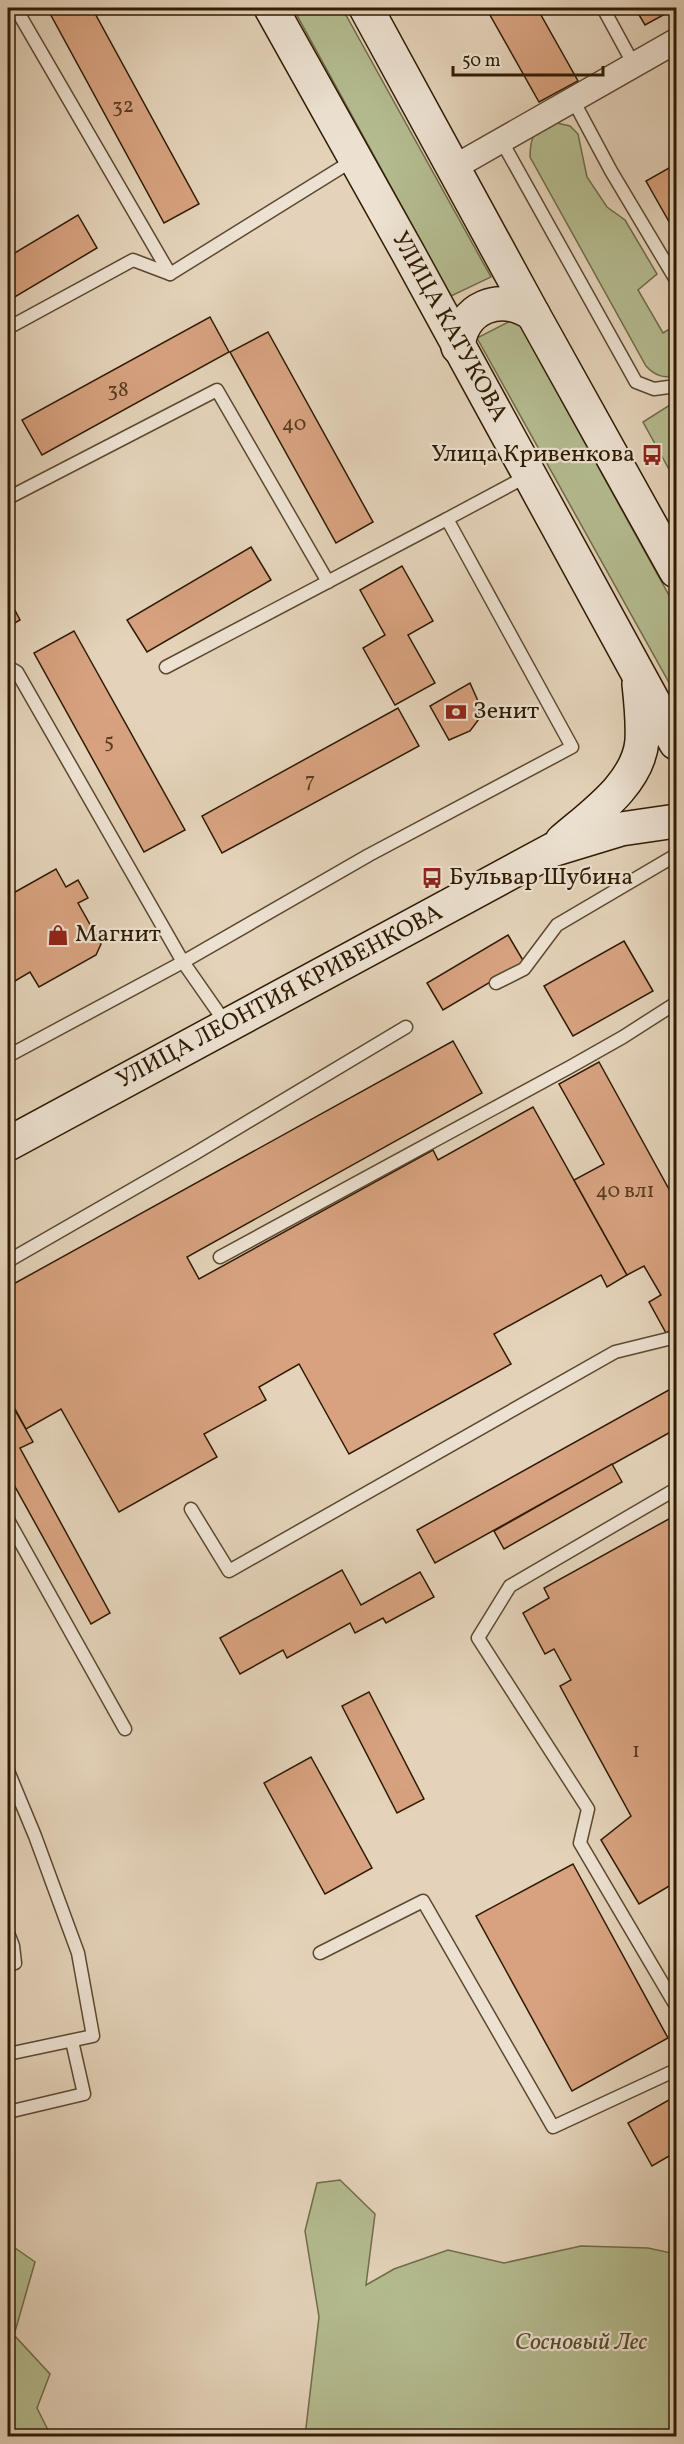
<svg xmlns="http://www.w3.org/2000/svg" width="684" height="2444" font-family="Vollkorn,serif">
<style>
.green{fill:#b4bc90;stroke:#716c49;stroke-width:1.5}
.building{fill:#d8a280;stroke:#2e1b02;stroke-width:1.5}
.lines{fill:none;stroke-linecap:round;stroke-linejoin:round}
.lane-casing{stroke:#5c4930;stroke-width:15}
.street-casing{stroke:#5c4930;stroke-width:27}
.secondary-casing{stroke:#2e1b02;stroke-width:36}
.lane{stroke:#ede2d2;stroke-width:12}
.street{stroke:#ede2d2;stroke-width:24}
.secondary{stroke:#ede2d2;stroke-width:33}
.labels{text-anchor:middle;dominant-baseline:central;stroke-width:4.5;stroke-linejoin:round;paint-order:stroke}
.number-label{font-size:21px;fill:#583d22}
.street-label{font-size:24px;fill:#2e1b02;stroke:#ede2d2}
.poi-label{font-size:24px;fill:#2e1b02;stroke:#ede2d2;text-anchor:start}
.park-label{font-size:24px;font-style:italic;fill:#564b2d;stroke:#ede2d2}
</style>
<rect width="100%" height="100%" fill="#e4d3ba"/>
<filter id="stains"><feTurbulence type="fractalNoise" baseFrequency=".00333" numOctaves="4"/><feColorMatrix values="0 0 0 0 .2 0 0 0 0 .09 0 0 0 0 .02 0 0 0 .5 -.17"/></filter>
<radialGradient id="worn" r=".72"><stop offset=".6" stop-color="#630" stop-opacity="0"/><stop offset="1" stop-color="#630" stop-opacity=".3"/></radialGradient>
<!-- green -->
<g class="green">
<polygon points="293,8 342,8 491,277 451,296"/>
<path d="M557 123 570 126 578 134 587 177 607 207 625 220 657 274 638 290 663 333 676 325V374C665 380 654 375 646 366L530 157C530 135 535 127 557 123Z"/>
<polygon points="516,318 676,608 676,695 477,338"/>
<polygon points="676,401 676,482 643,422"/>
<polygon points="340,2180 375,2214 366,2285 394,2269 448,2250 504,2263 581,2246 648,2248 676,2254 676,2436 305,2436 319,2317 305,2231 317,2183"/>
<polygon points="8,2243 35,2262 14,2335 50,2374 37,2408 51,2436 8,2436"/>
</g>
<!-- building -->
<g class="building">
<polygon points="47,8 92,8 199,204 164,223"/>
<polygon points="486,8 537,8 578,81 539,102"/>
<polygon points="635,8 676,8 645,25"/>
<polygon points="676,164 676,234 646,181"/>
<polygon points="78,215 97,248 8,301 8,257"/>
<polygon points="210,317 229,352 42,455 22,420"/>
<polygon points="268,332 373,522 336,543 230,352"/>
<polygon points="251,547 271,580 147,652 127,620"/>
<polygon points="402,566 433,621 408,635 435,683 395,705 363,648 385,635 360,590"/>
<polygon points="8,597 20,620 8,627"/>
<polygon points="74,631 185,830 144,852 34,653"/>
<polygon points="470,683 478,701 479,719 470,731 449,740 430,706"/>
<polygon points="398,708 419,746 222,853 202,816"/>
<polygon points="56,869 66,887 78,880 88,898 78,903 101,944 96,955 39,987 30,972 15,981 8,968 8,896"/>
<polygon points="508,935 524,962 443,1010 427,983"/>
<polygon points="624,941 653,991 573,1036 544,986"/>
<polygon points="453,1041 482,1093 187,1257 199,1279 433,1150 438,1160 533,1107 627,1275 607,1287 601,1275 494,1334 511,1364 349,1454 299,1364 259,1387 266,1400 204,1434 217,1457 119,1512 61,1409 26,1429 8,1396 8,1287"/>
<polygon points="599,1062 676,1202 676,1327 666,1333 649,1302 661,1295 644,1266 627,1275 574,1180 604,1164 559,1084"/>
<polygon points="676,1386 676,1429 435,1563 417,1530"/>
<polygon points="8,1398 33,1442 20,1448 110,1613 91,1624 8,1474"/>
<polygon points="612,1464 622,1482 504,1549 494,1531"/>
<polygon points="676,1515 676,1882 639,1904 601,1840 631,1816 560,1686 571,1680 554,1649 545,1654 523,1613 549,1598 544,1588"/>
<polygon points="342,1570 361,1605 420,1572 434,1597 386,1623 383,1618 355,1633 350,1623 287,1658 283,1650 240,1674 220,1638"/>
<polygon points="369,1692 424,1799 397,1813 342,1706"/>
<polygon points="311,1757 372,1868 325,1894 264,1783"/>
<polygon points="573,1864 668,2038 572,2091 476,1916"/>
<polygon points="676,2096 676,2152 652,2166 628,2123"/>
</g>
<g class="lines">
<defs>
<g id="lane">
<polyline points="603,8 634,65"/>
<polyline points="8,9 19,14 170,274"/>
<polyline points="573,100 611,171 676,280"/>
<polyline points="501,140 636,382 654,389 676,386"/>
<polyline points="8,328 133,260 170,274 355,159"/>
<polyline points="8,498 217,390 328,582"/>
<polyline points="8,667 17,672 183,962 227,1025"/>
<polyline points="166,667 447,519"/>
<polyline points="496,983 524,969 557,925 676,855"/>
<polyline points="8,1056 183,962 369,855 572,747 447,519 529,475"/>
<polyline points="220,1257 570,1067 623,1037 676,1003"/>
<polyline points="8,1261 194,1154 406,1027"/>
<polyline points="676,1489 510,1586 478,1638 588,1809 580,1843 676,2006"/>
<polyline points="191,1509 229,1571 615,1352 676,1337"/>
<polyline points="8,1520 125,1729"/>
<polyline points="8,1771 35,1836 78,1953 93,2036 8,2054"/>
<polyline points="8,1933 13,1946 15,1963 8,1965"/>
<polyline points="320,1953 423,1901 553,2127 676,2070"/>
<polyline points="8,2112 84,2094 72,2041"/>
</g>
<polyline id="street" points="453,168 676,41"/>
<g id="secondary">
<polyline points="271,8 407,251 676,743"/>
<polyline points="366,8 533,314 676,571"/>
<path d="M458 347C462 307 500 292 533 314"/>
<path d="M562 841C592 815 638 784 642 741 643 722 641 702 639 684"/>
<polyline points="8,1144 552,850 621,829 676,821"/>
</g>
</defs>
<!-- lane casing -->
<use href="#lane" class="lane-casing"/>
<!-- street casing -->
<use href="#street" class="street-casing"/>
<!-- secondary casing -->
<use href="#secondary" class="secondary-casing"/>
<!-- lane -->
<use href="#lane" class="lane"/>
<!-- street -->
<use href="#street" class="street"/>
<!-- secondary -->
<use href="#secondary" class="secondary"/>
</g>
<!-- icons -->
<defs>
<symbol id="bus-bare" viewBox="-9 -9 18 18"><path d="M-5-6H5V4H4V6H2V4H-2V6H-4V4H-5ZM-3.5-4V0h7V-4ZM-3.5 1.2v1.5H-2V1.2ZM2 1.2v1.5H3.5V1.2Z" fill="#8f2418" stroke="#ede2d2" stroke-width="2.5" paint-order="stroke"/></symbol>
<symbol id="bank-bare" viewBox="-9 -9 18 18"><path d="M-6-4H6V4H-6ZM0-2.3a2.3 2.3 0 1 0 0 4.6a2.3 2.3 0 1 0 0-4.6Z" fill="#8f2418" stroke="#ede2d2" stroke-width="2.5" paint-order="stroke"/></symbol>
<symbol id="shop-bare" viewBox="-9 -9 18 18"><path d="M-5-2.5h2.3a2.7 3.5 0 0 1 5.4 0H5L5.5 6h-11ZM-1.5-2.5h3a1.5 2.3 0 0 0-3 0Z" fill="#8f2418" stroke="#ede2d2" stroke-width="2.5" paint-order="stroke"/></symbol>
</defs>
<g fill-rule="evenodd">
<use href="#bus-bare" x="637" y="440" width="30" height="30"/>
<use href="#bank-bare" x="441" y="697" width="30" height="30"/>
<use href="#bus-bare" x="417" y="863" width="30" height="30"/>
<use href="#shop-bare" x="43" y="920" width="30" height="30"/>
</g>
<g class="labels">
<!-- number labels -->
<g class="number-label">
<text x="123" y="106">32</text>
<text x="118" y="390">38</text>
<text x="294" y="424">40</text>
<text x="109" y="741">5</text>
<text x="310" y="781">7</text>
<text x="625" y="1191">40 вл1</text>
<text x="636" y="1751">1</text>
</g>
<!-- street labels -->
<g class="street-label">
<text transform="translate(449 327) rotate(61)">УЛИЦА КАТУКОВА</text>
<text transform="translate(280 997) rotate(-28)">УЛИЦА ЛЕОНТИЯ КРИВЕНКОВА</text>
</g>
<!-- poi labels -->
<g class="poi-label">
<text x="635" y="455" text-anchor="end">Улица Кривенкова</text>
<text x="473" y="712">Зенит</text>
<text x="449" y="878">Бульвар Шубина</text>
<text x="75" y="935">Магнит</text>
</g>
<!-- park labels -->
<g class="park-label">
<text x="581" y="2343">Сосновый Лес</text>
</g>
</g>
<!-- margin -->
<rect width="684" height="2444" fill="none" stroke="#e4d3ba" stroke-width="30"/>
<rect x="9" y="9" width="666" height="2426" fill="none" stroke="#2e1b02" stroke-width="3"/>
<rect x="15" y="15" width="654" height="2414" fill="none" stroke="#2e1b02" stroke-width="1.5"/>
<!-- scale -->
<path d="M453 66v9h150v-9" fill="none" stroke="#2e1b02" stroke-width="3"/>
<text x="462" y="66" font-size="18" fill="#2e1b02" stroke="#ede2d2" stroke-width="4.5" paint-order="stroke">50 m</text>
<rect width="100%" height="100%" filter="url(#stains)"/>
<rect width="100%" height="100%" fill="url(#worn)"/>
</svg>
